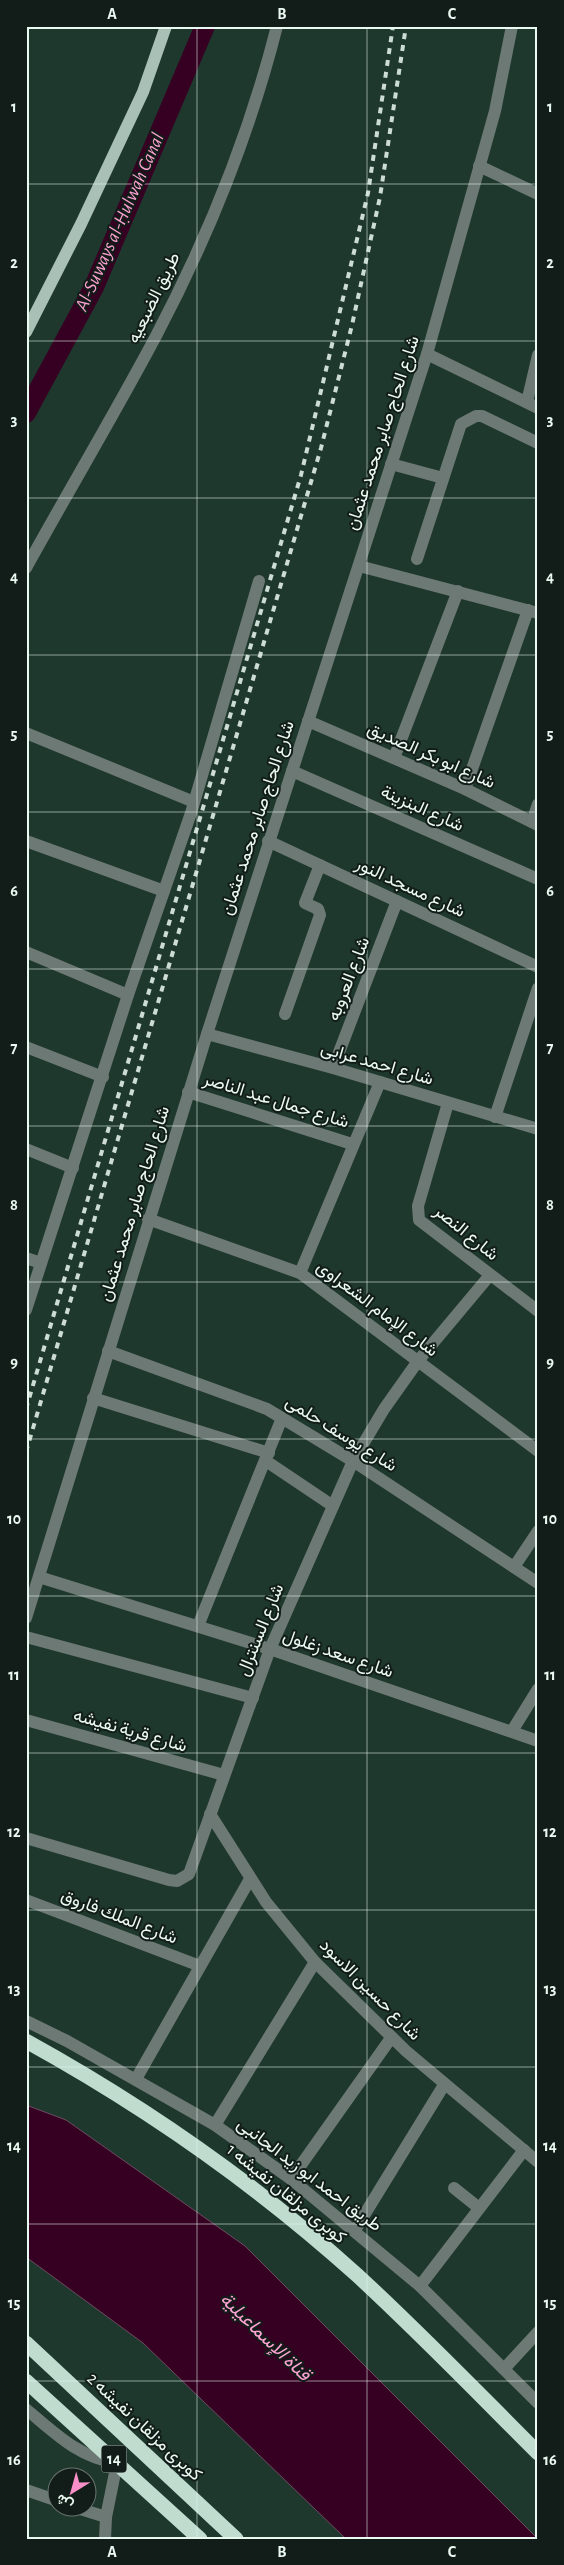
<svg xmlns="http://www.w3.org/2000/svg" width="564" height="2565" font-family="'Alegreya Sans',Vazirmatn,sans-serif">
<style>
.water{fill:#360022;stroke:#6c4b60}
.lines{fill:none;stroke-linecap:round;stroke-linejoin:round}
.canal{stroke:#360022;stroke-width:20}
.minor{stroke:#6d7974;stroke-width:12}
.major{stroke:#a8c0b5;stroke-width:12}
.highway{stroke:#bfdccf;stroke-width:15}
.rail{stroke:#cdddd6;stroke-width:4;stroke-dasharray:6 6;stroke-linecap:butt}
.grid{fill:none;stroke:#eaf9f2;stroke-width:1;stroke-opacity:0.55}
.labels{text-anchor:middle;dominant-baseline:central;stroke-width:4;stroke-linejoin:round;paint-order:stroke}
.shield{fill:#121c18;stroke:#a9b7b1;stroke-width:1}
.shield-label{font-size:16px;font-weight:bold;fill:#eaf9f2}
.street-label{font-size:18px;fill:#eaf9f2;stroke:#121c18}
.water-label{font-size:19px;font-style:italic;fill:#fda2d2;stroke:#121c18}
.neatline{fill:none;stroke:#eaf9f2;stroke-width:2}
.grid-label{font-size:16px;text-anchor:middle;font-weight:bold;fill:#eaf9f2}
</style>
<rect width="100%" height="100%" fill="#1f382e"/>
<!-- water -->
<polygon class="water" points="26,2105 66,2120 245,2246 538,2539 346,2539 143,2343 26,2257"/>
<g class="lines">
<!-- canal -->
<polyline class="canal" points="26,413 94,287 205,26"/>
<!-- minor -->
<g class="minor">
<polyline points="479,166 538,194"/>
<polyline points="427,354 538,408"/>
<polyline points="527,402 538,355"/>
<polyline points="391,464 443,478"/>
<polyline points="417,559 461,424 476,416 482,416 538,443"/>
<polyline points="359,566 538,613"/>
<path d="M26 568C69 490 114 415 156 336 207 239 250 133 277 26"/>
<polyline points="308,721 465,789 538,825"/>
<polyline points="26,733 194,802"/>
<polyline points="394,758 458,591"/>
<polyline points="292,771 538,879"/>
<polyline points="465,789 528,610"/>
<polyline points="532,822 538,804"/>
<polyline points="26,841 164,891"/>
<polyline points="268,841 538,967"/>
<polyline points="26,952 128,995"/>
<polyline points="285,1014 320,915 318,909 305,903 320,865"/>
<polyline points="207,1034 333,1068 538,1129"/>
<polyline points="26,1047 103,1077"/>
<polyline points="333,1068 397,901"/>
<polyline points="188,1092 352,1144"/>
<polyline points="448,1103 418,1206 419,1220 538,1311"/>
<polyline points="495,1117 538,988"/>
<polyline points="26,1149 73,1168"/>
<polyline points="148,1219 300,1273 538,1451"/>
<polyline points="26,1258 41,1263"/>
<polyline points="300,1273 380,1082"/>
<polyline points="26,1310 128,995 191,813 259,581"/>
<polyline points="108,1351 267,1409 353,1461 538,1583"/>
<polyline points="93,1398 269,1453"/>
<polyline points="266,1461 333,1506"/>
<polyline points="514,1567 538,1531"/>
<polyline points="39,1577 270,1649 538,1741"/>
<polyline points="26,1618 207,1034 427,354 495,111 512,26"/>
<polyline points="198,1626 282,1418"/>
<polyline points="26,1637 253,1698"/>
<polyline points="26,1720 224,1775"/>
<polyline points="512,1731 538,1689"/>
<polyline points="210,1814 266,1902 315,1962 406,2051 538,2162"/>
<polyline points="26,1838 169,1880 177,1881 189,1874 270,1649 353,1461 384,1409 418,1361 490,1275"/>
<polyline points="26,1900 200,1966"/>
<polyline points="26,2021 67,2041 215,2125 291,2179 420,2286 538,2403"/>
<polyline points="136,2079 250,1879"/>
<polyline points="215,2125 315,1962"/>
<polyline points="291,2179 391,2038"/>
<polyline points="454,2188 479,2208"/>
<polyline points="355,2230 444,2085"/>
<polyline points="420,2286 524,2150"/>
<polyline points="504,2369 538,2332"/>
<path d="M26 2409C55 2433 79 2458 117 2463L106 2517 105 2539"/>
<polyline points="26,2490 58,2501"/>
<polyline points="77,2508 106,2517"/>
</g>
<!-- major -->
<polyline class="major" points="26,332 81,224 143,92 166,26"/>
<!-- highway -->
<g class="highway">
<path d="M26 2041C144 2106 257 2185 357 2275 419 2332 478 2393 538 2453"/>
<polyline points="26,2343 236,2539"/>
<polyline points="26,2381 200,2539"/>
</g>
<!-- rail -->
<g class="rail">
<polyline points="26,1409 301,475 368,193 393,26"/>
<polyline points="26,1452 321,448 352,325 380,197 406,26"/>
</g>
</g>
<!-- grid -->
<path class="grid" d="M197 26V2539M367 26V2539M26 184H538M26 341H538M26 498H538M26 655H538M26 812H538M26 969H538M26 1126H538M26 1282H538M26 1439H538M26 1596H538M26 1753H538M26 1910H538M26 2067H538M26 2224H538M26 2381H538"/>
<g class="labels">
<!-- shield labels -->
<rect class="shield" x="101.5" y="2445.5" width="25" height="27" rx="4"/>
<g class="shield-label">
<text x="114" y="2459">14</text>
</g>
<!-- street labels -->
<g class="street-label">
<text transform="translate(154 298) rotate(-64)">طريق الضبعيه</text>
<text transform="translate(383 433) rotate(-72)">شارع الحاج صابر محمد عثمان</text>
<text transform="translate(431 756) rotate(24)">شارع ابو بكر الصديق</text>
<text transform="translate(422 809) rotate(24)">شارع البنزينة</text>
<text transform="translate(258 818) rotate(-72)">شارع الحاج صابر محمد عثمان</text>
<text transform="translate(410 888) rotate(25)">شارع مسجد النور</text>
<text transform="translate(349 979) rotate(-69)">شارع العروبه</text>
<text transform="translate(377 1064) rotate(16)">شارع احمد عرابى</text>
<text transform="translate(276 1101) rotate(17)">شارع جمال عبد الناصر</text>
<text transform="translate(135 1204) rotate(-73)">شارع الحاج صابر محمد عثمان</text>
<text transform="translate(466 1233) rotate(39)">شارع النصر</text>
<text transform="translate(377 1309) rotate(37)">شارع الإمام الشعراوى</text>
<text transform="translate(341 1434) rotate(32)">شارع يوسف حلمى</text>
<text transform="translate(261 1630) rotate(-68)">شارع السنترال</text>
<text transform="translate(338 1654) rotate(19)">شارع سعد زغلول</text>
<text transform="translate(130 1731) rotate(16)">شارع قرية نفيشه</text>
<text transform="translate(119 1917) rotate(21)">شارع الملك فاروق</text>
<text transform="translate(370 1990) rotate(45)">شارع حسين الاسود</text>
<text transform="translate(309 2175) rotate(37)">طريق احمد ابو زيد الجانبى</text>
<text transform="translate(286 2194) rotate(39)">كوبرى مزلقان نفيشه 1</text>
<text transform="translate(144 2427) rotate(43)">كوبرى مزلقان نفيشه 2</text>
</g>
<!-- water labels -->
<g class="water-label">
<text transform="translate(120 222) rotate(-66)">Al-Suways al-Ḥulwah Canal</text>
<text transform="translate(265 2337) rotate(44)">قناة الإسماعيلية</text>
</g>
</g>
<!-- border -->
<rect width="564" height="2565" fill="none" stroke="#121c18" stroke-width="55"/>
<!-- north arrow -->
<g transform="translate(72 2492) rotate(217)"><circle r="24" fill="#121c18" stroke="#68746f"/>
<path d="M0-4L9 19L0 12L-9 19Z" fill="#f98fc8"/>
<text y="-8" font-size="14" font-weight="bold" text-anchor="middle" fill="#eaf9f2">ش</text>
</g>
<rect x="28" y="28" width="508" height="2510" class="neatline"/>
<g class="grid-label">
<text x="112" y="19">A</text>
<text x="282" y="19">B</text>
<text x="452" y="19">C</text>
<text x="14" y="112">1</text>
<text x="550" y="112">1</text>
<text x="14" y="268">2</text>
<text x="550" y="268">2</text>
<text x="14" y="425">3</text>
<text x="550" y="425">3</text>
<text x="14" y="582">4</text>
<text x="550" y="582">4</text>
<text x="14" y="739">5</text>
<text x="550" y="739">5</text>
<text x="14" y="896">6</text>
<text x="550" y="896">6</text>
<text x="14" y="1053">7</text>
<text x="550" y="1053">7</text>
<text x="14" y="1210">8</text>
<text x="550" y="1210">8</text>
<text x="14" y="1367">9</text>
<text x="550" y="1367">9</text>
<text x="14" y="1524">10</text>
<text x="550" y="1524">10</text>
<text x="14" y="1680">11</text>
<text x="550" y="1680">11</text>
<text x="14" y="1837">12</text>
<text x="550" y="1837">12</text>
<text x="14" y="1994">13</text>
<text x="550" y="1994">13</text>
<text x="14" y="2151">14</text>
<text x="550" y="2151">14</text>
<text x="14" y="2308">15</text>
<text x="550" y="2308">15</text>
<text x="14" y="2465">16</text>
<text x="550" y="2465">16</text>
<text x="112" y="2557">A</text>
<text x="282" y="2557">B</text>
<text x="452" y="2557">C</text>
</g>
</svg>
